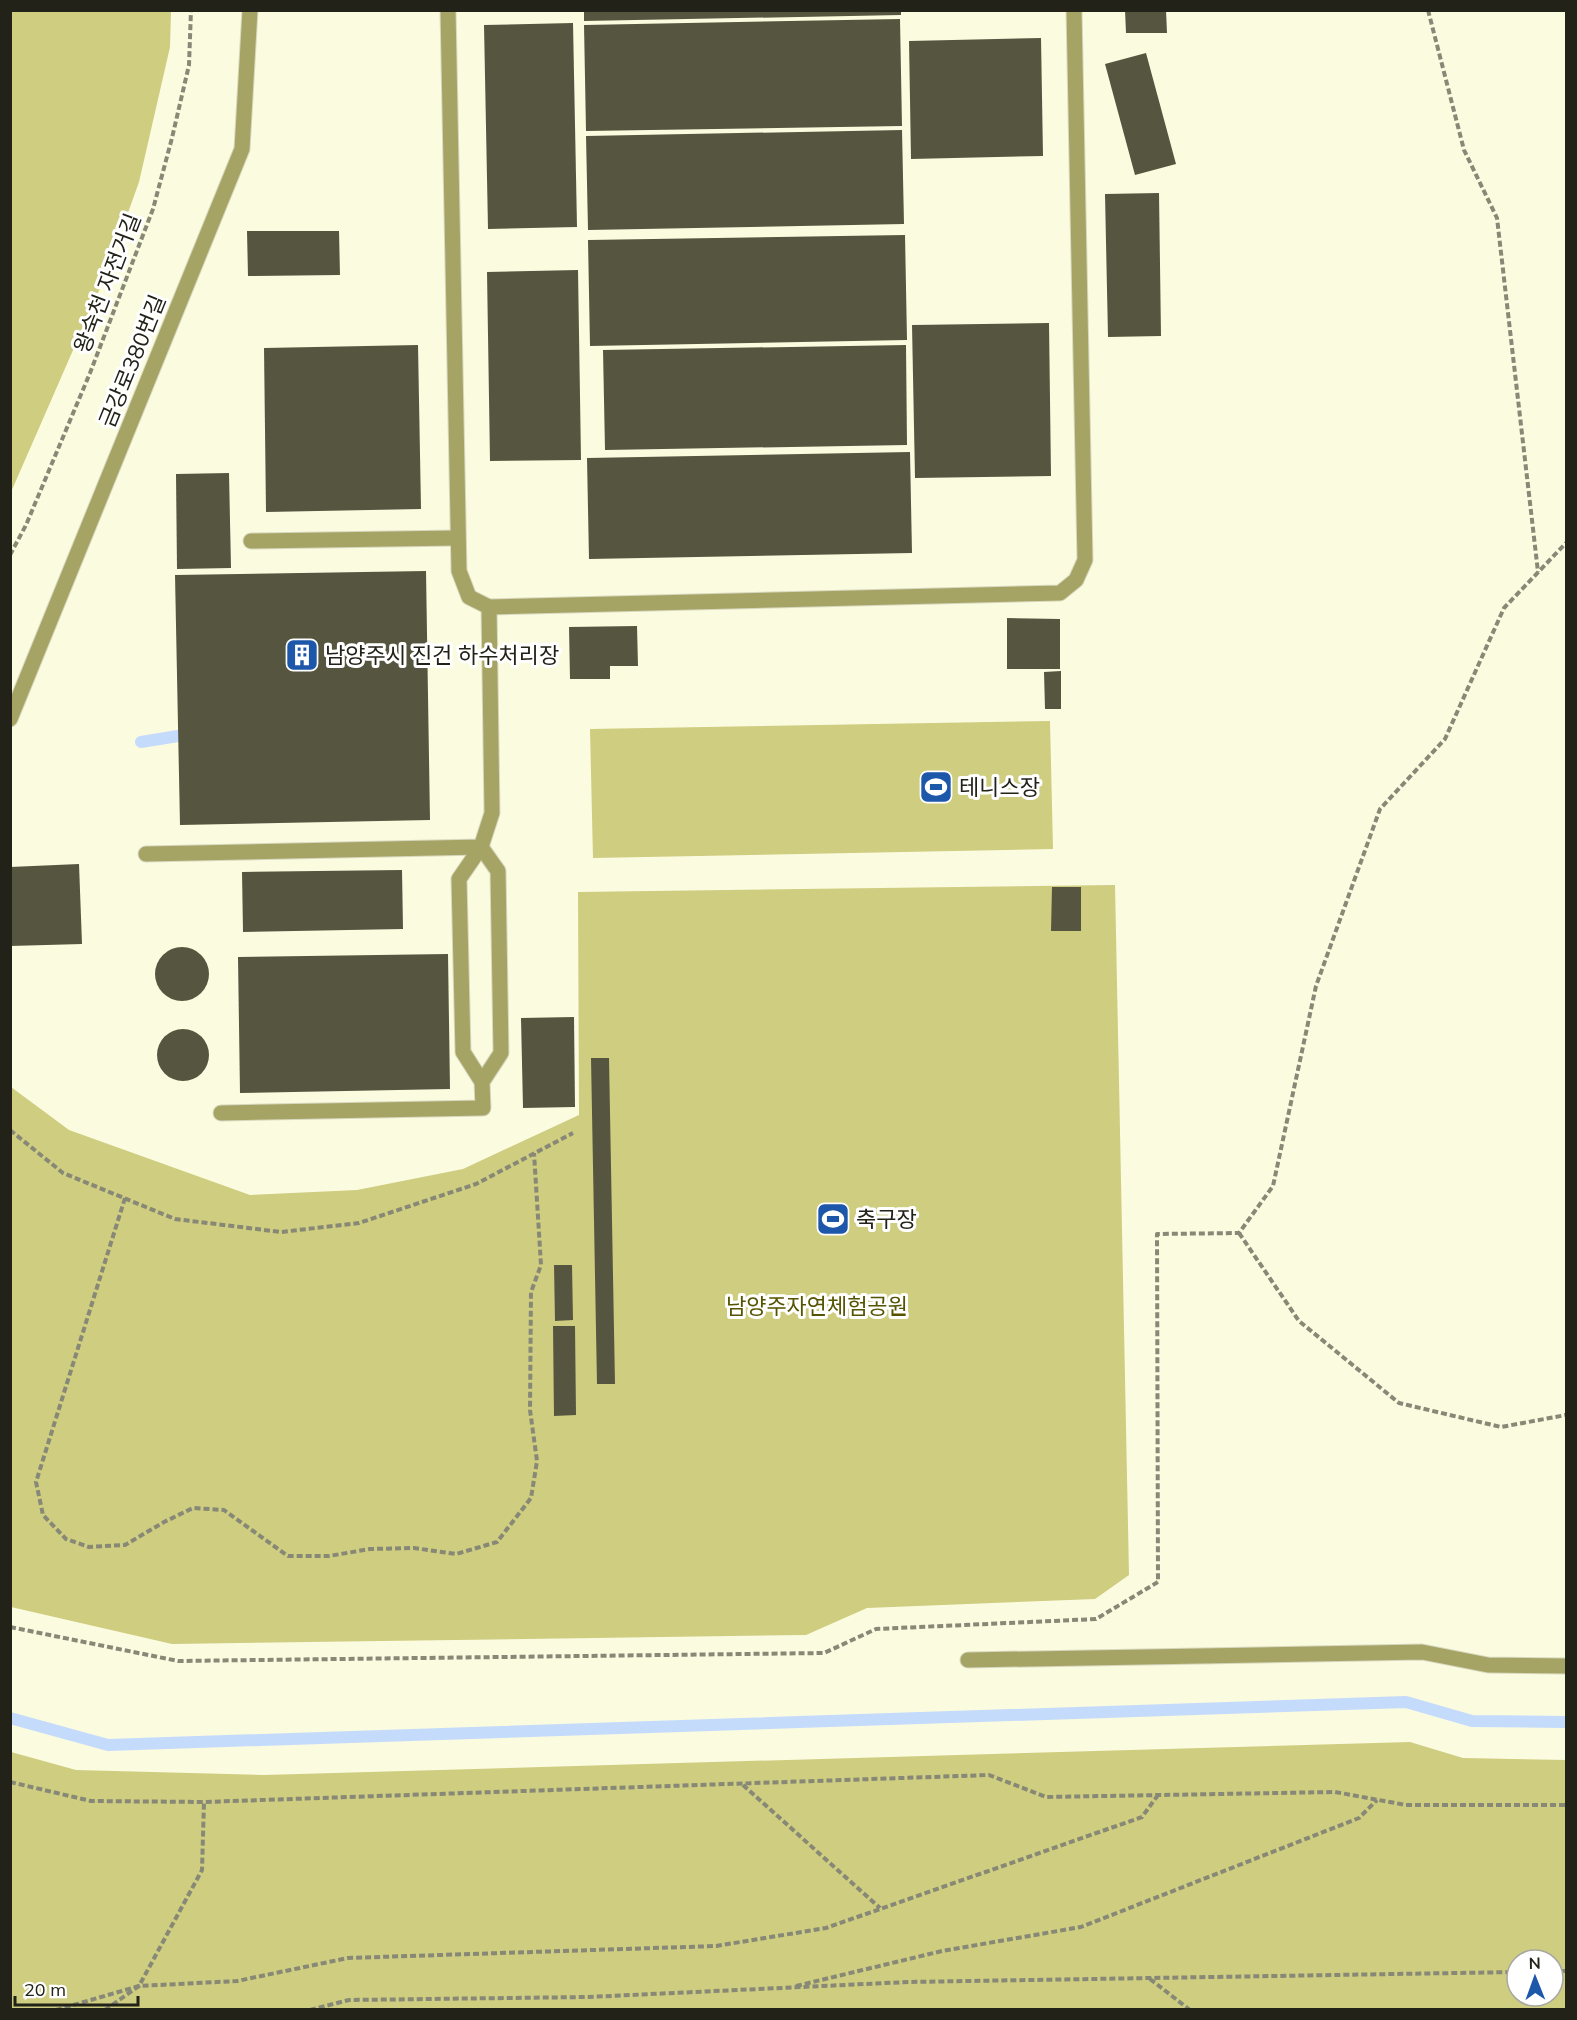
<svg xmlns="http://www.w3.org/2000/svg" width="1577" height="2020" font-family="Mulish,'Noto Sans KR',sans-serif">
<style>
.green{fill:#cecd80;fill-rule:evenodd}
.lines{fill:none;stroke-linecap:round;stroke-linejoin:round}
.stream{stroke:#c5dbfc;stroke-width:12}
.building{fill:#565640}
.lane-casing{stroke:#d8d8c0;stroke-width:17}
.street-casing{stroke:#d8d8c0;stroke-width:17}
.path{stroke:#888876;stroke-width:4;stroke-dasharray:6 3;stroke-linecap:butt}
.lane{stroke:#a5a465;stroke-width:15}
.street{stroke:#a5a465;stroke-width:15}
.labels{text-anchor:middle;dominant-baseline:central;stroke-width:6;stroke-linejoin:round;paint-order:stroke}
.street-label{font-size:22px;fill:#222218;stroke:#fff}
.poi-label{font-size:22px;fill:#222218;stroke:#fff;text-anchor:start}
.park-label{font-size:22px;fill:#565400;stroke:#fff}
</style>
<rect width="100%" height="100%" fill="#fbfbe0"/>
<!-- green -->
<g class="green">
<polygon points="11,10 171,11 170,47 139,182 105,277 11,492"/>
<polygon points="1050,721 1053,849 593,858 590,729"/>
<polygon points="1115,885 1129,1575 1095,1599 867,1608 806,1635 172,1644 11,1607 11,1087 69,1130 250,1195 357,1190 463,1169 579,1115 578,892"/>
<path d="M1410 1742 1463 1758 1566 1760V2009H11V1752L76 1770 264 1775ZM1517 1960H1553V1996H1517Z"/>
</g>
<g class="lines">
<!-- stream -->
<g class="stream">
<polyline points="141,742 178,736"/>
<polyline points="10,1718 108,1745 1406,1702 1472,1721 1566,1722"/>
</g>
</g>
<!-- building -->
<g class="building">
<polygon points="584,10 901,10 901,15 584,21"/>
<polygon points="1125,10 1166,10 1167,33 1126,33"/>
<polygon points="900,19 902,126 586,131 584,25"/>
<polygon points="573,23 577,227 488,229 484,25"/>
<polygon points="1041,38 1043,156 911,159 909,41"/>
<polygon points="1146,53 1176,164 1135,175 1105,64"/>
<polygon points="902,130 904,224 588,230 586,136"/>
<polygon points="1159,193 1161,336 1108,337 1105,194"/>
<polygon points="247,231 339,231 340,275 248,276"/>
<polygon points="905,235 907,340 590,346 588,240"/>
<polygon points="578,270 581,460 490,461 487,272"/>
<polygon points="1049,323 1051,476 915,478 912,325"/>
<polygon points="418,345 421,509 266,512 264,348"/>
<polygon points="906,345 907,445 605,450 603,350"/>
<polygon points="910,452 912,553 589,559 587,458"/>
<polygon points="229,473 231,568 177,569 176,474"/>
<polygon points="426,571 430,820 180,825 175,575"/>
<polygon points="1007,618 1060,619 1060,669 1007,669"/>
<polygon points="637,626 638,666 610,666 610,679 570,679 569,627"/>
<polygon points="1061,671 1061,709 1045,709 1044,672"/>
<polygon points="79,864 82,944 10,946 10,867"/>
<polygon points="402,870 403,929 243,932 242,872"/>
<polygon points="1052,887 1081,887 1081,931 1051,931"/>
<circle cx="182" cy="974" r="27"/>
<polygon points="448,954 450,1089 240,1093 238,957"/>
<polygon points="574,1017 575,1107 523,1108 521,1018"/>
<circle cx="183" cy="1055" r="26"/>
<polygon points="591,1058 609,1058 615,1384 597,1384"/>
<polygon points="554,1265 572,1265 573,1320 555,1321"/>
<polygon points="553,1326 575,1326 576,1415 554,1416"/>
</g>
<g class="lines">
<defs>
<g id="lane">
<polyline points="448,10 459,571 469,597 489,607 1060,593 1076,580 1085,560 1074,10"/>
<polyline points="251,541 457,538"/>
<polyline points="146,854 481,847 492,813 489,607"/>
<polyline points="221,1113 483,1108 482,1082 501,1053 498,871 481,847 459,879 463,1052 482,1082"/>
</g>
<g id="street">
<polyline points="10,719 242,149 250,10"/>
<polyline points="968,1660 1422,1652 1488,1665 1566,1666"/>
</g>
</defs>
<!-- lane casing -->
<use href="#lane" class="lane-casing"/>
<!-- street casing -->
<use href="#street" class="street-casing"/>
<!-- path -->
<g class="path">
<polyline points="1428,10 1464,150 1497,218 1538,572"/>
<polyline points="10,555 26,525 90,373 153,209 172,138 189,65 191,10"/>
<polyline points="10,1130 63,1173 175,1219 281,1232 359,1223 476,1184 573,1133"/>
<polyline points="125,1198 36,1482 43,1515 66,1539 89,1547 125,1545 164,1522 193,1508 224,1510 288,1556 329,1556 370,1549 414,1548 456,1554 497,1542 531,1498 537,1461 530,1410 531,1292 541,1265 534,1153"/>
<polyline points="1239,1233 1299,1321 1399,1403 1501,1427 1566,1415"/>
<polyline points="10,1627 178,1661 824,1653 876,1629 1096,1619 1158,1582 1157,1234 1239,1233 1273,1186 1316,986 1380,809 1445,739 1504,608 1566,543"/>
<polyline points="10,1782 91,1801 204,1802 989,1775 1046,1797 1335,1792 1406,1805 1566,1805"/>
<polyline points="743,1785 880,1908"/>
<polyline points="1553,1971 1566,1971"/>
<polyline points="1150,1979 1190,2010"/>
<polyline points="796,1986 942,1951 1081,1927 1359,1818 1377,1800"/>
<polyline points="56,2010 139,1986 237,1981 348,1958 716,1946 826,1928 1142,1817 1158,1795"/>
<polyline points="105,2010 139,1986 202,1870 204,1802"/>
<polyline points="310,2010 349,2000 588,1997 908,1982 1517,1972"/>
</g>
<!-- lane -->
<use href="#lane" class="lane"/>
<!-- street -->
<use href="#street" class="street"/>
</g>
<!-- icons -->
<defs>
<symbol id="building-square" viewBox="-11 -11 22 22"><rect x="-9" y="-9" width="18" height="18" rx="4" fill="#1d57a9" stroke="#fff"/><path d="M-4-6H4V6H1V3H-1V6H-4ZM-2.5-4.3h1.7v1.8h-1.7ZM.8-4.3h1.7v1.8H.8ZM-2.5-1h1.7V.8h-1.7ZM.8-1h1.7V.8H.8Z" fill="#fff"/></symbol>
<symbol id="stadium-square" viewBox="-11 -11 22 22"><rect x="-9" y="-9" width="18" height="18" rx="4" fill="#1d57a9" stroke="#fff"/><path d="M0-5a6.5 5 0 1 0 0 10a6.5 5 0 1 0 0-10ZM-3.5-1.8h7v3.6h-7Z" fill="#fff"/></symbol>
</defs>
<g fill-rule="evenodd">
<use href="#building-square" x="283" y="636" width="38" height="38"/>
<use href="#stadium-square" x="917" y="768" width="38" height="38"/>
<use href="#stadium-square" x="814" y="1200" width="38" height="38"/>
</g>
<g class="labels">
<!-- street labels -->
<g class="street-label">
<text transform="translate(107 283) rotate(-69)">왕숙천 자전거길</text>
<text transform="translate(132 361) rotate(-68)">금강로380번길</text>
</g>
<!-- poi labels -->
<g class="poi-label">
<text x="325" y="655">남양주시 진건 하수처리장</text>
<text x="959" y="787">테니스장</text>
<text x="856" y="1219">축구장</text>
</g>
<!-- park labels -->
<g class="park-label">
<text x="817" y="1306">남양주자연체험공원</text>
</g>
</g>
<!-- border -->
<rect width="1577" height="2020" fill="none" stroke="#222218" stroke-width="24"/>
<!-- north arrow -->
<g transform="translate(1535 1978) rotate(359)"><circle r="28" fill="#ffffff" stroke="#a7a7a3" stroke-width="1.5"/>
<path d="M0-4.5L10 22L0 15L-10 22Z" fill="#1d57a9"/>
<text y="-9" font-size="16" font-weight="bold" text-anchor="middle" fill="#222218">N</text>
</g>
<!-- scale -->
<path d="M15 1996v9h123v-9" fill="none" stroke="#222218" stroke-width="3"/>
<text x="24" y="1996" font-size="18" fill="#222218" stroke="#ffffff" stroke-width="4.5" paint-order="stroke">20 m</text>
</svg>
